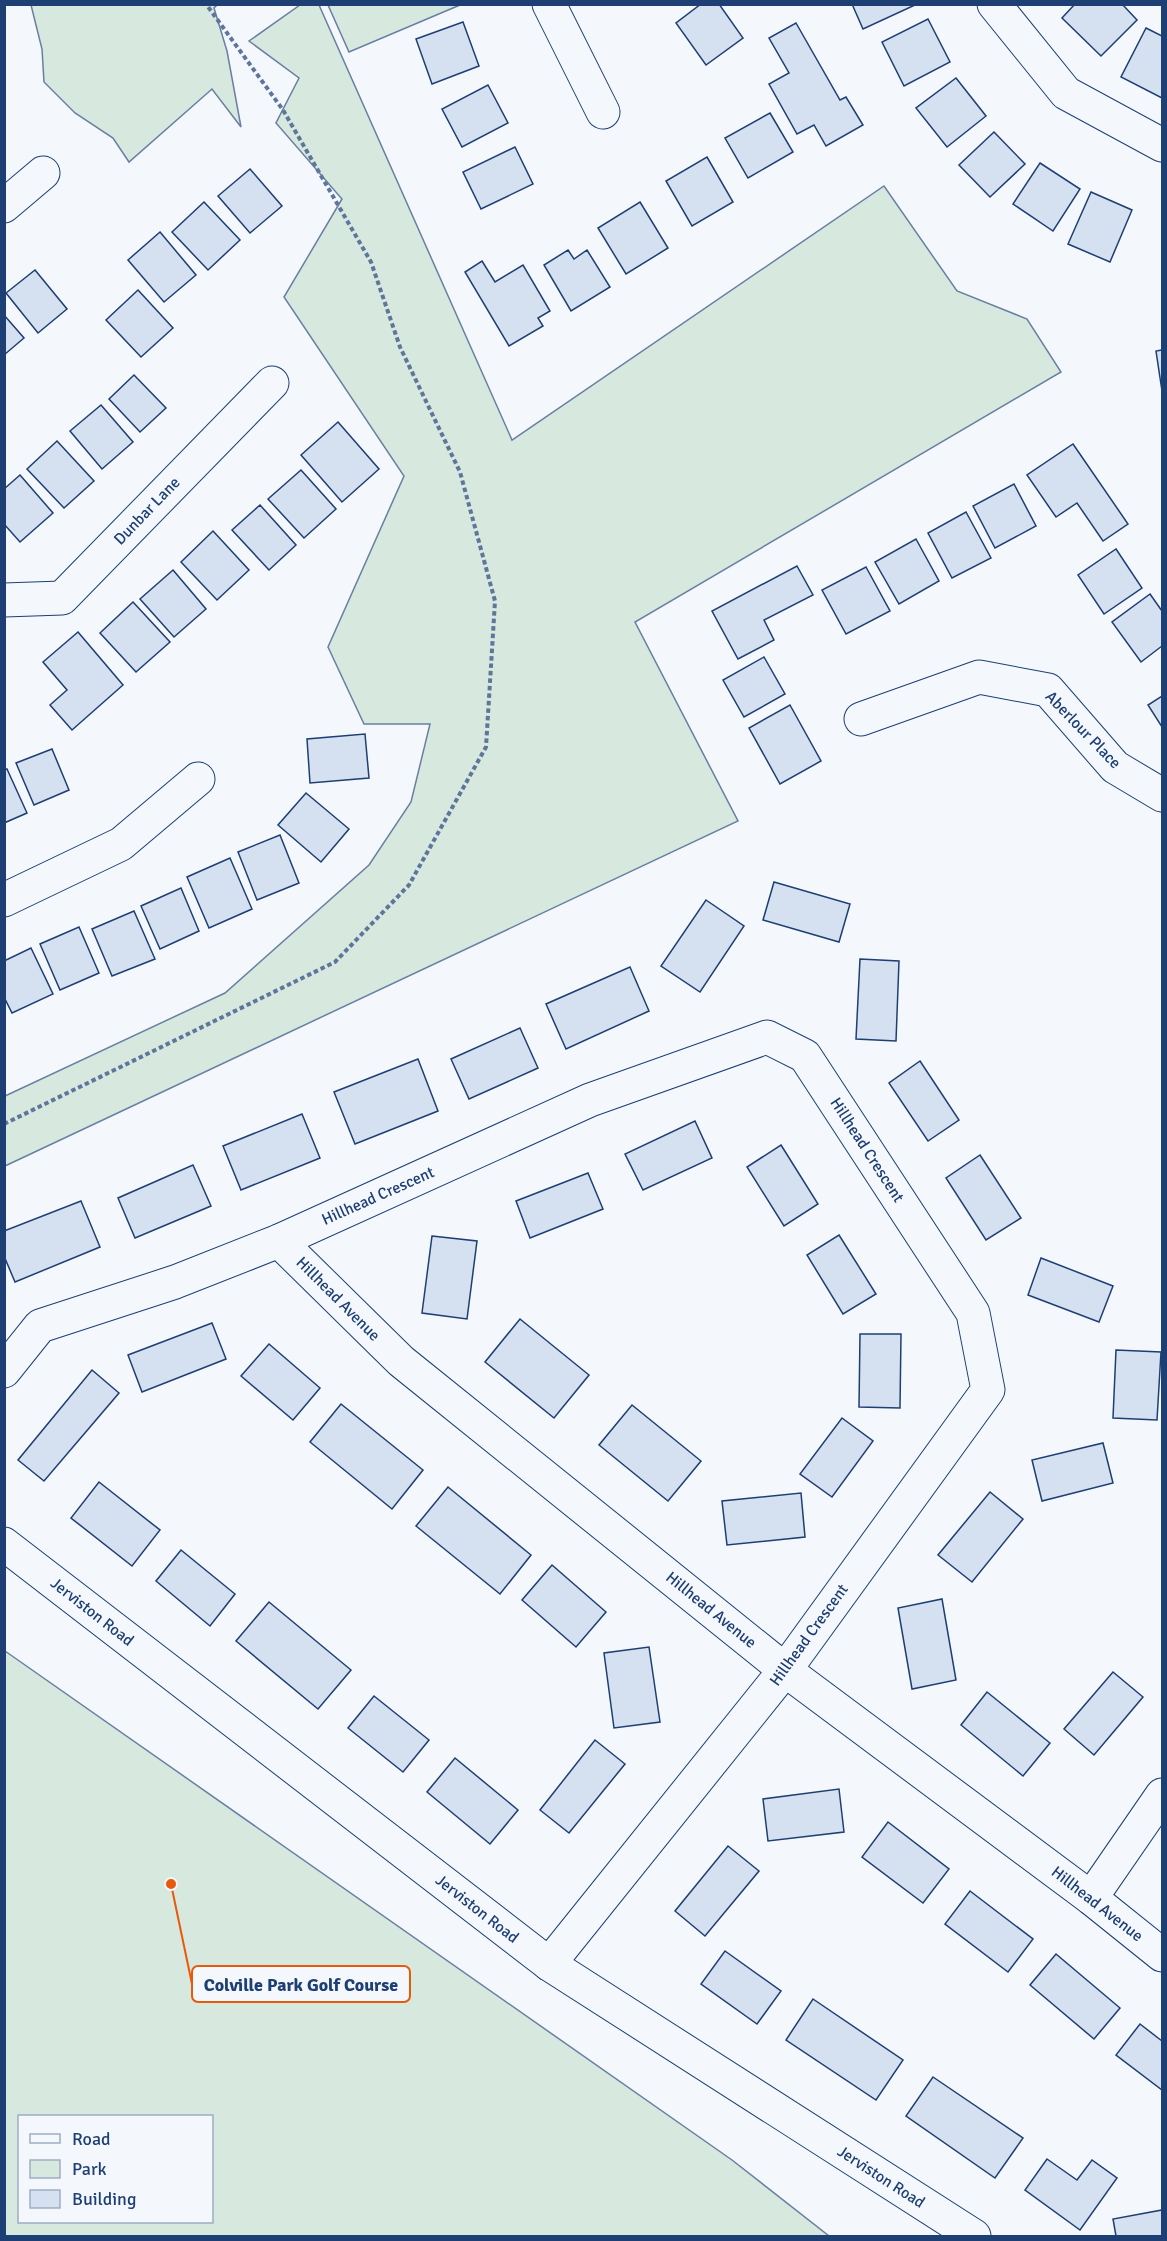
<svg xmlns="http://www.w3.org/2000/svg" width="1167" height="2241" font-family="Signika,sans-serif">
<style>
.green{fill:#d7e8df;stroke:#687fa3;stroke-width:1.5;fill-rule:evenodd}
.building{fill:#d5e0f0;stroke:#1d3f73;stroke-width:1.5}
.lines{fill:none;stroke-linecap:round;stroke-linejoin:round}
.minor-casing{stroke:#1d3f73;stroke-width:35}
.secondary-casing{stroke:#1d3f73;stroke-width:35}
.path{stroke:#5e769c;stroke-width:4;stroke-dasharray:4.5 3;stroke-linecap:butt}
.minor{stroke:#f4f7fb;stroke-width:33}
.secondary{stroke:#f4f7fb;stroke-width:33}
.labels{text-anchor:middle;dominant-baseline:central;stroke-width:4.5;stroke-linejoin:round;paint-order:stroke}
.street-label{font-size:16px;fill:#1d3f73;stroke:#f4f7fb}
.leader{fill:none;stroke:#e8590c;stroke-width:2}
.callout-dot{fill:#e8590c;stroke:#f4f7fb;stroke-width:2}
.callout{fill:#f4f7fb;stroke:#e8590c;stroke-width:2}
.callout-label{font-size:18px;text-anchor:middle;font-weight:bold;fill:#1d3f73}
</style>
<rect width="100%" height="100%" fill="#f4f7fb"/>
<!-- green -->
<g class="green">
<polygon points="31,5 217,5 214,8 227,51 241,127 212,89 129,162 113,138 75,113 44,82 42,49"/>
<polygon points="300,5 319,5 512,440 884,186 957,291 1027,319 1061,372 635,622 738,821 5,1166 5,1096 225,993 369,865 411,802 430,724 364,724 328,647 404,476 284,297 342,199 276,123 299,78 249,41"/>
<polygon points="328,5 460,5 349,52"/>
<path d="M5 1651 732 2160 829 2236H5ZM20 2116H212V2222H20Z"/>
</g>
<!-- building -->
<g class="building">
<polygon points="701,4 719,4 743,38 706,65 676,23"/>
<polygon points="852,4 915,4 915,5 863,29"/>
<polygon points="1075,4 1122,4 1137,20 1101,56 1062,18"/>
<polygon points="928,19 950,62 904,86 882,42"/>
<polygon points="463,22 479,66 432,84 416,39"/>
<polygon points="796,23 840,100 846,97 863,125 826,146 814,125 797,134 769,84 789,73 769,38"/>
<polygon points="1146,28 1162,36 1162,98 1121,77"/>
<polygon points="956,78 986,116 947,147 916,108"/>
<polygon points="488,85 508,123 462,147 442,109"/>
<polygon points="770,113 793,152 748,178 725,138"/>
<polygon points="994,132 1025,164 990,197 959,165"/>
<polygon points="515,147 533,184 481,209 463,172"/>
<polygon points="707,157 733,202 692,226 666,181"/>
<polygon points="1040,163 1080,189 1053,231 1013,204"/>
<polygon points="250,169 282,206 250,233 218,196"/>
<polygon points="1091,192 1132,210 1110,262 1068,244"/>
<polygon points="204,202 240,240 208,270 172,232"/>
<polygon points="640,202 668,248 626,274 598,228"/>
<polygon points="160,232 196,275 164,302 128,260"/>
<polygon points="568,250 574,259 587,250 610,287 571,311 544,265"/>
<polygon points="482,261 495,282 523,265 550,311 538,318 543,326 509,346 465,272"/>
<polygon points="35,270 67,309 38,333 6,293"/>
<polygon points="138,290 173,328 141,357 106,320"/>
<polygon points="4,315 24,338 4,355"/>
<polygon points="1162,350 1162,391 1156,351"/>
<polygon points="134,375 166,408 140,432 109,399"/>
<polygon points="101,405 133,442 102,469 70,431"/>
<polygon points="338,422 379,469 342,502 301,455"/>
<polygon points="57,441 94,481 64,508 27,469"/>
<polygon points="1073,444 1128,524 1103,541 1077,503 1056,517 1027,475"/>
<polygon points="301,470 336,509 304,538 268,499"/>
<polygon points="20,475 53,513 20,542 4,524 4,489"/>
<polygon points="1014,484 1036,526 995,548 973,506"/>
<polygon points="260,505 296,545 269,570 232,530"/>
<polygon points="966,512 991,558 952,578 928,533"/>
<polygon points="213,531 249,570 217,600 181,562"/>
<polygon points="916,539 939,581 899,604 875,562"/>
<polygon points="1116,549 1142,588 1104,614 1078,575"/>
<polygon points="797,566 813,595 764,620 774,640 738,659 712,611"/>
<polygon points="866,567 890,611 846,634 822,590"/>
<polygon points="173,570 206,609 174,637 140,599"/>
<polygon points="1150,594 1162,611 1162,646 1141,662 1112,622"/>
<polygon points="133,602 170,642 136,672 100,633"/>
<polygon points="78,632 123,685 72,730 50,705 67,690 43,662"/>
<polygon points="764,657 785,694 744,717 723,680"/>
<polygon points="1162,696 1162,727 1148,705"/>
<polygon points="790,705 821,761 780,784 749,728"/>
<polygon points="365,734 369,778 310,783 307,739"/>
<polygon points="52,749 69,790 34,805 16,763"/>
<polygon points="7,769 27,813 4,823 4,770"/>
<polygon points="306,793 349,829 321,862 278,825"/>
<polygon points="280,835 299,883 257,900 238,852"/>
<polygon points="230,858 252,909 209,928 187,877"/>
<polygon points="774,882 850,904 839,942 763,920"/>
<polygon points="181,888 199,931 160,949 141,906"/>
<polygon points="706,900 744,926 700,992 661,966"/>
<polygon points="134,911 155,959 112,976 92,929"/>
<polygon points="79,927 99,973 60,990 40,944"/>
<polygon points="31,948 53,994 12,1013 4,997 4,961"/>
<polygon points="860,959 899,961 896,1041 856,1039"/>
<polygon points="630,967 649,1011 566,1049 546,1004"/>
<polygon points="520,1028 538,1068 469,1099 451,1059"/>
<polygon points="418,1059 438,1111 355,1144 334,1092"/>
<polygon points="920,1061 959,1120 928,1141 889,1083"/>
<polygon points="302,1114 320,1158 241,1190 223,1146"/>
<polygon points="695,1121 712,1158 643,1190 625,1154"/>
<polygon points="781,1145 818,1204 784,1226 747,1167"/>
<polygon points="980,1155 1021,1218 986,1240 946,1178"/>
<polygon points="193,1165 211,1206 135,1238 118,1198"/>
<polygon points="588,1173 603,1209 530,1238 516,1201"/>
<polygon points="81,1201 100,1247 15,1282 4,1256 4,1231"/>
<polygon points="839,1235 876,1294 843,1314 807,1255"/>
<polygon points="432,1236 477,1241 467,1319 422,1313"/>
<polygon points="1041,1258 1113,1286 1099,1322 1028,1295"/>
<polygon points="520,1319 589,1375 554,1418 485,1362"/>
<polygon points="212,1323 226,1359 142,1392 128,1355"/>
<polygon points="860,1334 901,1334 900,1408 859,1407"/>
<polygon points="269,1344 320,1388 293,1420 241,1376"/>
<polygon points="1116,1350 1161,1352 1157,1420 1113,1418"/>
<polygon points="92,1370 119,1393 44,1481 18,1460"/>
<polygon points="341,1404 423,1470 392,1509 310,1442"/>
<polygon points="632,1405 701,1461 668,1501 599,1445"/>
<polygon points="842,1418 873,1441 832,1497 800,1474"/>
<polygon points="1103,1443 1113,1483 1042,1501 1032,1460"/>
<polygon points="99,1482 160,1530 132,1566 71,1518"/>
<polygon points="448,1487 531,1555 500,1594 416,1526"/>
<polygon points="990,1492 1023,1519 972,1582 938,1555"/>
<polygon points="801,1493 805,1537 727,1545 722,1501"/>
<polygon points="181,1550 235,1594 210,1626 156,1581"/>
<polygon points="552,1565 606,1612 576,1647 522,1600"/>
<polygon points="942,1599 956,1680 912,1689 898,1608"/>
<polygon points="269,1602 351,1670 318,1709 236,1641"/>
<polygon points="649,1647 660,1722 614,1728 604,1653"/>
<polygon points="1113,1672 1143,1697 1094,1755 1064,1729"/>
<polygon points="987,1692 1050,1743 1023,1776 961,1725"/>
<polygon points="374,1696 429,1740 403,1772 348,1728"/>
<polygon points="595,1740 625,1764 569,1833 540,1810"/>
<polygon points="455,1758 518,1810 490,1844 427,1792"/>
<polygon points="839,1789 844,1832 768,1841 763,1799"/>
<polygon points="888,1822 949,1869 923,1903 862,1857"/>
<polygon points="728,1846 759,1871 705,1936 675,1911"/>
<polygon points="970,1891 1033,1939 1008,1972 945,1924"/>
<polygon points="725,1951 781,1991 757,2024 701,1984"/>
<polygon points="1056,1954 1120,2008 1094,2039 1030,1985"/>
<polygon points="813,1999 903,2060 876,2100 786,2040"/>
<polygon points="1140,2024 1162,2041 1162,2090 1116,2055"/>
<polygon points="933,2077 1023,2138 995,2178 906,2116"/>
<polygon points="1047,2159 1077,2180 1092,2160 1117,2178 1080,2230 1025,2190"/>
<polygon points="1162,2210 1162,2236 1116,2236 1113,2219"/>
</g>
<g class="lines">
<defs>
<g id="minor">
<polyline points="549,4 603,112"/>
<polyline points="994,4 1066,93 1162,145"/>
<polyline points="4,206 43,173"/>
<polyline points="4,600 62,598 272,383"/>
<polyline points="861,719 979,677 1048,690 1115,767 1162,795"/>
<polyline points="4,900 121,844 198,779"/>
<polyline points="279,1241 401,1361 785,1670 1091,1898 1162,1955"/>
<polyline points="4,1371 40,1326 175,1282 279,1241 590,1100 767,1037 805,1056 973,1313 988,1390 785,1670 549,1964"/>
<polyline points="1091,1898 1162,1795"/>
</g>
<polyline id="secondary" points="4,1544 549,1964 974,2236"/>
</defs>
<!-- minor casing -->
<use href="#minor" class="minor-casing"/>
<!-- secondary casing -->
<use href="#secondary" class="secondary-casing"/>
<!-- path -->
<polyline class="path" points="4,1124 335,962 409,885 486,747 495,601 460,472 400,347 371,262 283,110 206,4"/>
<!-- minor -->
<use href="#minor" class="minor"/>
<!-- secondary -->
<use href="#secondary" class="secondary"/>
</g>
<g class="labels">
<!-- street labels -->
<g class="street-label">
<text transform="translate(147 511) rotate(-46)">Dunbar Lane</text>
<text transform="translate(1083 730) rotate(46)">Aberlour Place</text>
<text transform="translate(867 1150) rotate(57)">Hillhead Crescent</text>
<text transform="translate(378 1196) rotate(-24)">Hillhead Crescent</text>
<text transform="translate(338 1299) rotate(45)">Hillhead Avenue</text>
<text transform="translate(711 1610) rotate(39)">Hillhead Avenue</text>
<text transform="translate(92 1612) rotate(38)">Jerviston Road</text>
<text transform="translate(809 1635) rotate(-54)">Hillhead Crescent</text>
<text transform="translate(1097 1904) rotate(38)">Hillhead Avenue</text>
<text transform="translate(477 1909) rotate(38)">Jerviston Road</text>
<text transform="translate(881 2177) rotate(33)">Jerviston Road</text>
</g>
</g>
<!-- callouts -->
<path class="leader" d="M171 1884L192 1984"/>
<circle class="callout-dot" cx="171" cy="1884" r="6"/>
<rect class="callout" x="192" y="1966" width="218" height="36" rx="6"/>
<g class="callout-label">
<text x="301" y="1991">Colville Park Golf Course</text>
</g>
<!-- border -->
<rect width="1167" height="2241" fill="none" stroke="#1d3f73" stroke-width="12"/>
<!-- legend -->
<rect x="18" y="2115" width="195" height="108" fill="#f4f7fb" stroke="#9eadc5" stroke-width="1.5"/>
<rect x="30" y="2134" width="30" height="9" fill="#f4f7fb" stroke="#9eadc5" stroke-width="1.5"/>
<text x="72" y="2145" font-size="18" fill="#1d3f73">Road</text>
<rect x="30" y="2160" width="30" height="18" fill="#d7e8df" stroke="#9eadc5" stroke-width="1.5"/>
<text x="72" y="2175" font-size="18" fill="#1d3f73">Park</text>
<rect x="30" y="2190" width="30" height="18" fill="#d5e0f0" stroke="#9eadc5" stroke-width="1.5"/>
<text x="72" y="2205" font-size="18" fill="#1d3f73">Building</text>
</svg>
